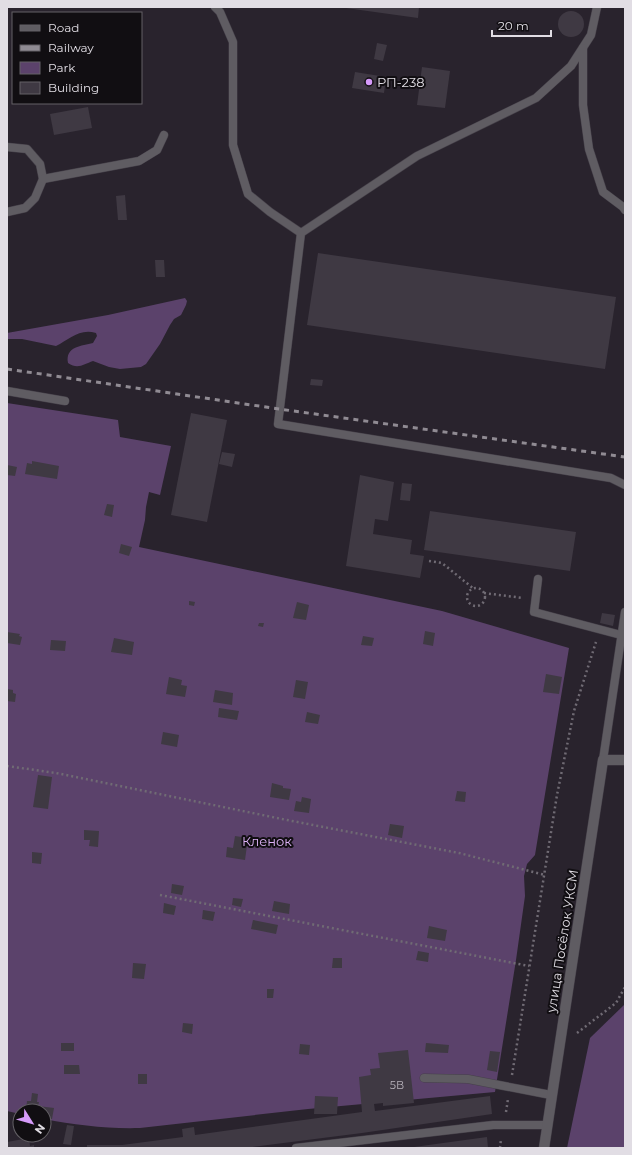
<svg xmlns="http://www.w3.org/2000/svg" width="632" height="1155" font-family="Montserrat,sans-serif">
<style>
.green{fill:#5b426b}
.building{fill:#3f3943}
.lines{fill:none;stroke-linecap:round;stroke-linejoin:round}
.service-casing{stroke:#46414a;stroke-width:9}
.minor-casing{stroke:#46414a;stroke-width:11}
.path{stroke:#706b74;stroke-width:2.5;stroke-dasharray:2 3;stroke-linecap:butt}
.service{stroke:#5f5c62;stroke-width:8}
.minor{stroke:#5f5c62;stroke-width:10}
.rail{stroke:#908b93;stroke-width:3;stroke-dasharray:5 5;stroke-linecap:butt}
.poi-dot{fill:#d69bfa;stroke:#110e12;stroke-width:1.5}
.labels{text-anchor:middle;dominant-baseline:central;stroke-width:4;stroke-linejoin:round;paint-order:stroke}
.number-label{font-size:11px;fill:#b8b4bc}
.poi-label{font-size:13px;fill:#e1dde4;stroke:#110e12;text-anchor:start}
.park-label{font-size:13px;fill:#deb3f8;stroke:#110e12}
.street-label{font-size:13px;fill:#e1dde4;stroke:#110e12}
</style>
<rect width="100%" height="100%" fill="#29232d"/>
<!-- green -->
<g class="green">
<path d="M185 298 187 301 186 305 181 315 174 319 170 325 160 344 146 364 141 367 120 369 109 367 93 361C84 364 78 370 68 363 65 346 82 346 93 343L97 336 96 333C79 328 69 340 56 346L22 339H7V333L108 315Z"/>
<path d="M7 403 118 420 120 437 171 446 160 495 149 492 146 507 145 520 139 547 442 611 569 648 535 855 527 864 524 876 525 896 516 960 495 1092 308 1109 140 1128C108 1129 75 1125 44 1119V1111H20V1114L7 1111Z"/>
<polygon points="625,1004 625,1148 567,1148 590,1038"/>
</g>
<!-- building -->
<g class="building">
<polygon points="346,7 419,7 418,18 346,8"/>
<circle cx="571" cy="24" r="13"/>
<polygon points="377,43 387,45 383,61 374,59"/>
<polygon points="422,67 450,71 445,108 417,105"/>
<polygon points="355,72 386,77 384,93 352,88"/>
<polygon points="88,107 92,128 54,135 50,114"/>
<polygon points="125,195 127,220 118,220 116,196"/>
<polygon points="318,253 616,297 605,369 307,325"/>
<polygon points="155,260 164,260 165,277 156,277"/>
<polygon points="311,379 323,380 322,386 310,385"/>
<polygon points="191,413 227,420 207,522 171,515"/>
<polygon points="222,452 235,454 232,467 219,464"/>
<polygon points="32,461 59,466 57,479 25,474 27,463 32,464"/>
<polygon points="7,465 17,467 15,476 7,475"/>
<polygon points="360,475 394,482 388,521 375,519 373,534 412,540 410,554 424,556 420,578 346,566"/>
<polygon points="402,483 412,484 410,501 400,500"/>
<polygon points="107,504 114,505 112,517 104,515"/>
<polygon points="430,511 576,532 570,571 424,550"/>
<polygon points="121,544 132,547 129,556 119,553"/>
<polygon points="189,601 195,602 194,606 189,605"/>
<polygon points="297,602 309,605 306,620 293,618"/>
<polygon points="602,613 615,615 613,626 600,623"/>
<polygon points="259,623 264,623 263,627 258,626"/>
<polygon points="425,631 435,633 433,646 423,644"/>
<polygon points="7,632 20,634 19,636 22,637 20,645 7,643"/>
<polygon points="363,636 374,638 372,646 361,645"/>
<polygon points="114,638 134,642 132,655 111,652"/>
<polygon points="51,640 66,641 65,651 50,650"/>
<polygon points="546,674 562,677 559,694 543,692"/>
<polygon points="169,677 182,680 181,685 187,686 185,697 166,694"/>
<polygon points="296,680 308,682 305,699 293,697"/>
<polygon points="7,689 13,690 13,693 16,694 15,702 7,701"/>
<polygon points="215,690 233,693 232,705 213,702"/>
<polygon points="219,708 239,711 237,720 218,717"/>
<polygon points="307,712 320,715 318,724 305,722"/>
<polygon points="163,732 179,735 177,747 161,744"/>
<polygon points="38,775 52,777 48,809 33,807"/>
<polygon points="272,783 283,786 283,788 291,789 289,800 270,797"/>
<polygon points="457,791 466,792 465,802 455,801"/>
<polygon points="302,797 311,799 309,813 294,811 296,801 301,802"/>
<polygon points="390,824 404,826 402,838 388,835"/>
<polygon points="84,830 99,831 98,847 89,846 90,840 84,840"/>
<polygon points="235,836 248,838 245,860 226,857 227,847 233,848"/>
<polygon points="32,852 42,853 41,864 32,863"/>
<polygon points="172,884 184,886 182,895 171,893"/>
<polygon points="233,898 243,899 241,907 232,905"/>
<polygon points="274,901 290,904 289,914 272,911"/>
<polygon points="164,903 176,906 174,915 163,913"/>
<polygon points="203,910 215,912 213,921 202,919"/>
<polygon points="253,920 278,925 276,934 251,929"/>
<polygon points="429,926 447,930 445,941 427,938"/>
<polygon points="418,951 429,953 428,962 416,960"/>
<polygon points="333,958 342,958 342,968 332,968"/>
<polygon points="133,963 146,964 144,979 132,978"/>
<polygon points="267,989 274,989 273,998 267,998"/>
<polygon points="183,1023 193,1024 192,1034 182,1032"/>
<rect x="61" y="1043" width="13" height="8"/>
<polygon points="426,1043 449,1045 448,1053 425,1052"/>
<polygon points="300,1044 310,1045 309,1055 299,1054"/>
<polygon points="408,1050 414,1103 383,1106 383,1103 374,1104 375,1111 490,1096 492,1114 362,1133 245,1148 87,1148 87,1145 122,1145 183,1137 182,1129 194,1127 195,1135 362,1112 359,1077 371,1075 370,1069 380,1068 378,1053"/>
<polygon points="490,1051 500,1052 497,1072 487,1070"/>
<polygon points="64,1065 79,1065 80,1074 64,1074"/>
<rect x="138" y="1074" width="9" height="10"/>
<polygon points="32,1093 38,1094 37,1102 39,1102 38,1106 54,1108 52,1119 44,1118 44,1111 26,1111 27,1101 31,1101"/>
<polygon points="315,1096 338,1097 337,1114 314,1114"/>
<polygon points="67,1125 74,1126 71,1145 63,1144"/>
<polygon points="487,1137 488,1148 414,1148 414,1147"/>
<polygon points="29,1138 30,1146 34,1145 34,1148 7,1148 7,1142"/>
</g>
<g class="lines">
<defs>
<g id="service">
<polyline points="215,7 220,12 233,42 233,145 248,194 270,212 301,233"/>
<polyline points="597,7 591,35 571,66 536,98 417,156 301,233 278,424 611,478 625,485"/>
<polyline points="583,48 583,105 589,149 603,192 623,207 625,210"/>
<polyline points="7,147 27,149 40,164 43,179 35,198 25,208 7,212"/>
<polyline points="43,179 139,161 157,150 164,135"/>
<polyline points="7,391 65,401"/>
<polyline points="538,579 534,612 621,635"/>
<polyline points="603,760 625,612"/>
<polyline points="424,1078 468,1079 551,1095"/>
<polyline points="296,1148 493,1125 547,1125"/>
</g>
<polyline id="minor" points="544,1148 603,760 625,760"/>
</defs>
<!-- service casing -->
<use href="#service" class="service-casing"/>
<!-- minor casing -->
<use href="#minor" class="minor-casing"/>
<!-- path -->
<g class="path">
<polyline points="429,561 442,563 474,589"/>
<circle cx="476" cy="597" r="9"/>
<polyline points="484,593 523,598"/>
<polyline points="7,766 56,773 287,820 459,853 545,875"/>
<polyline points="160,895 529,966"/>
<polyline points="577,1033 616,1003 625,987"/>
<polyline points="512,1075 557,795 574,711 596,642"/>
<polyline points="506,1112 508,1099"/>
<polyline points="500,1148 501,1139"/>
</g>
<!-- service -->
<use href="#service" class="service"/>
<!-- minor -->
<use href="#minor" class="minor"/>
<!-- rail -->
<polyline class="rail" points="7,369 279,409 625,457"/>
</g>
<!-- markers -->
<circle class="poi-dot" cx="369" cy="82" r="4"/>
<g class="labels">
<!-- number labels -->
<g class="number-label">
<text x="397" y="1085">5В</text>
</g>
<!-- poi labels -->
<g class="poi-label">
<text x="377" y="82">РП-238</text>
</g>
<!-- park labels -->
<g class="park-label">
<text x="267" y="841">Кленок</text>
</g>
<!-- street labels -->
<g class="street-label">
<text transform="translate(562 941) rotate(-81)">улица Посёлок УКСМ</text>
</g>
</g>
<!-- border -->
<rect width="632" height="1155" fill="none" stroke="#e1dde4" stroke-width="16"/>
<!-- legend -->
<rect x="12" y="12" width="130" height="92" fill="#110e12" stroke="#646166"/>
<rect x="20" y="25" width="20" height="6" fill="#5f5c62" stroke="#646166"/>
<text x="48" y="32" font-size="12" fill="#e1dde4">Road</text>
<rect x="20" y="45" width="20" height="6" fill="#908b93" stroke="#646166"/>
<text x="48" y="52" font-size="12" fill="#e1dde4">Railway</text>
<rect x="20" y="62" width="20" height="12" fill="#5b426b" stroke="#646166"/>
<text x="48" y="72" font-size="12" fill="#e1dde4">Park</text>
<rect x="20" y="82" width="20" height="12" fill="#3f3943" stroke="#646166"/>
<text x="48" y="92" font-size="12" fill="#e1dde4">Building</text>
<!-- north arrow -->
<g transform="translate(32 1123) rotate(127)"><circle r="19" fill="#110e12" stroke="#646166"/>
<path d="M0-3L7 15L0 10L-7 15Z" fill="#d69bfa"/>
<text y="-6" font-size="11" font-weight="bold" text-anchor="middle" fill="#e1dde4">N</text>
</g>
<!-- scale -->
<path d="M492 30v6h59v-6" fill="none" stroke="#e1dde4" stroke-width="2"/>
<text x="498" y="30" font-size="12" fill="#e1dde4" stroke="#110e12" stroke-width="3" paint-order="stroke">20 m</text>
</svg>
